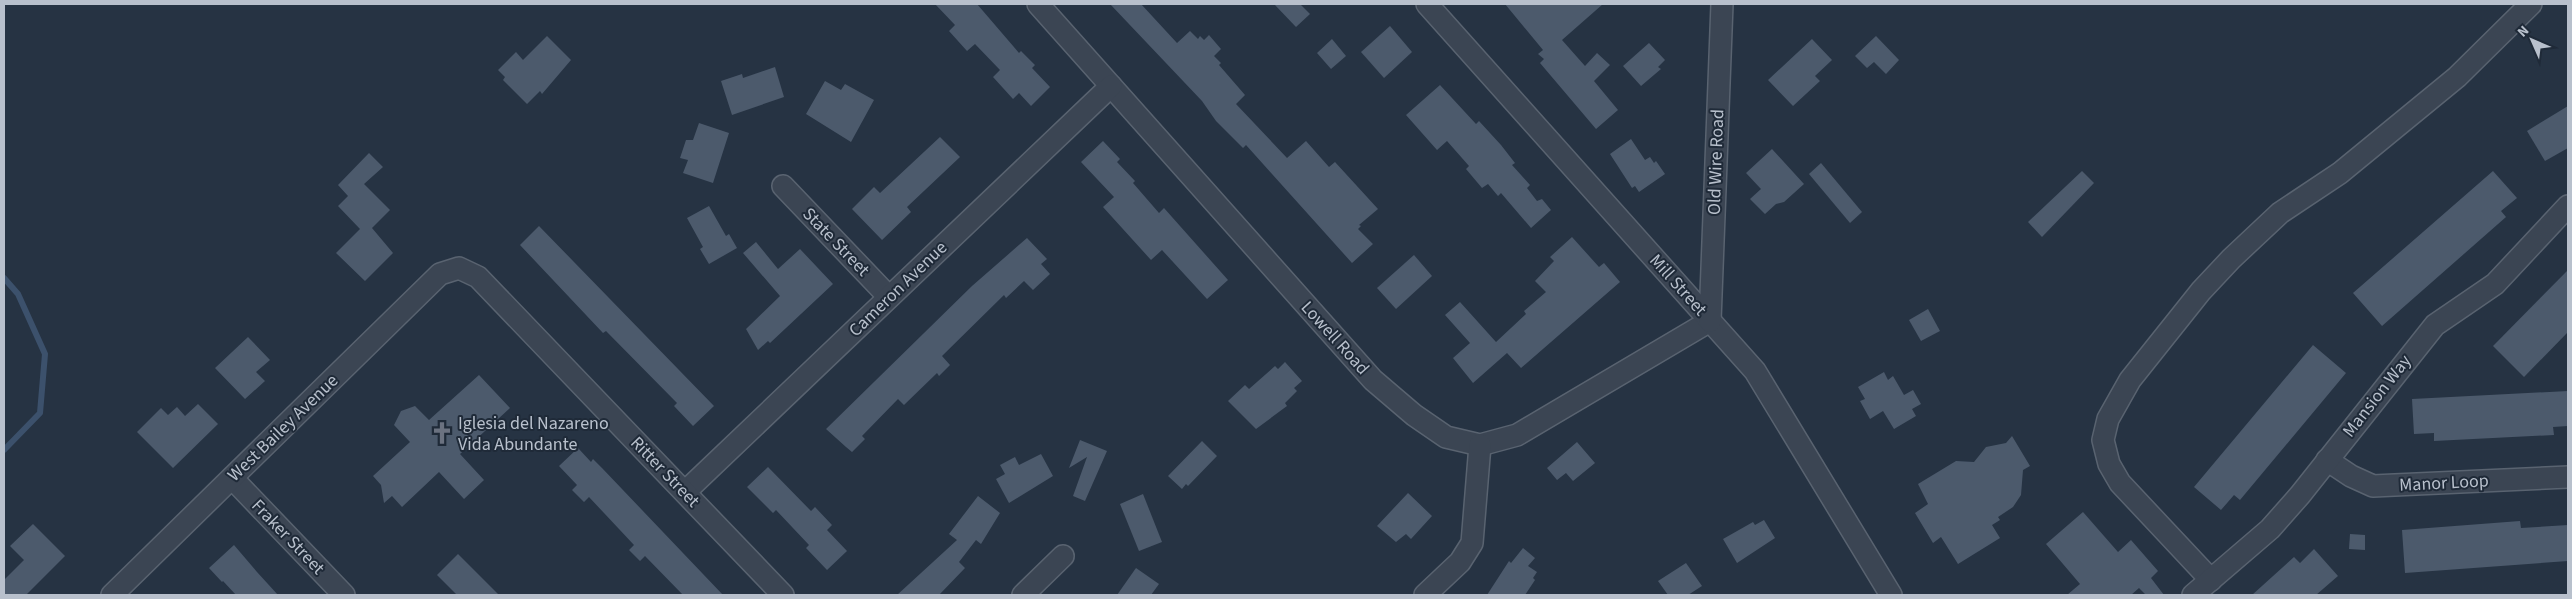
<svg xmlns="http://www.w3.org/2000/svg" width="2572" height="599" font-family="'Source Sans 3',sans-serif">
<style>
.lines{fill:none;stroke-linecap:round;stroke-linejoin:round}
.stream{stroke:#3c516c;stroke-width:6}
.building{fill:#4c5a6c}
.minor-casing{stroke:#596370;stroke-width:24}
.minor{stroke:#3b4553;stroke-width:21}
.labels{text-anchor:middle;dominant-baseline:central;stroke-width:4;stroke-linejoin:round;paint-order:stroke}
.street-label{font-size:18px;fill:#b8c0cc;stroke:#1f2a38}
.poi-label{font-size:18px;fill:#b8c0cc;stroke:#1f2a38;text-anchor:start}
</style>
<rect width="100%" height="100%" fill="#263343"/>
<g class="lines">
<!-- stream -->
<polyline class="stream" points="4,278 18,294 45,354 40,413 4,450"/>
</g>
<!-- building -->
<g class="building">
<polygon points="935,4 977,4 1019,53 1021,51 1035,65 1032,68 1050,87 1031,106 1019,93 1013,99 993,77 1000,70 975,44 967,51 949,31 955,25"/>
<polygon points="1110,4 1141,4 1177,43 1190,31 1198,39 1200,36 1204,40 1209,35 1221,49 1214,56 1221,63 1219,65 1245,95 1236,104 1287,158 1306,141 1329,167 1335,162 1378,209 1359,225 1361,226 1358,229 1373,244 1352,263 1246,145 1243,148 1216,121 1202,101"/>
<polygon points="1274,4 1300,4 1310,14 1296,27"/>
<polygon points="1505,4 1603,4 1562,40 1585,66 1597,53 1610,65 1594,81 1618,110 1596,129 1540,63 1544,59 1538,54 1543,50"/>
<polygon points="1390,26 1412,52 1384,78 1361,52"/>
<polygon points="547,36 571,60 542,94 540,91 527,104 503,80 505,77 498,70 516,52 523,60"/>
<polygon points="1876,36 1899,60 1886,74 1874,62 1867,68 1855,56"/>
<polygon points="1332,39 1346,56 1331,69 1317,53"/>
<polygon points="1812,39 1832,60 1815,76 1820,81 1793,106 1768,80"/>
<polygon points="1649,43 1665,60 1658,67 1661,69 1641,86 1623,66"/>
<polygon points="775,67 784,97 732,115 721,81 742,74 743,78"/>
<polygon points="825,81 841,90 845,84 874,100 851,142 806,114"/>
<polygon points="1440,85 1476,124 1479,121 1501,145 1515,163 1512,165 1530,185 1527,188 1537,201 1542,199 1551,210 1531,228 1501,193 1498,196 1488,184 1482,188 1466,169 1469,166 1447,141 1437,150 1406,115"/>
<polygon points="2568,106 2568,148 2545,161 2527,131"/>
<polygon points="699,123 729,133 713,183 683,173 688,160 680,158 686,140 693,140"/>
<polygon points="940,137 960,157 907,207 911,212 882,240 852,209 874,187 880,193"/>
<polygon points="1631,139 1645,160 1650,157 1654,163 1656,161 1665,174 1639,192 1635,186 1632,188 1610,154"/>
<polygon points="1103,141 1120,159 1117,162 1135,181 1133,183 1159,213 1164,208 1228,280 1207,299 1162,250 1151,260 1103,207 1114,197 1081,162"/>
<polygon points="1772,149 1804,184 1784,202 1776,204 1765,214 1750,199 1761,189 1746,173"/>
<polygon points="369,153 383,167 364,184 390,210 372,228 393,253 365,281 336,253 360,229 338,206 348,196 338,185"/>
<polygon points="1821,163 1862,212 1850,223 1809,174"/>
<polygon points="2082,171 2094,183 2042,237 2028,222"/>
<polygon points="2493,171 2517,198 2501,211 2506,217 2382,326 2353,293"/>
<polygon points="709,206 726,236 729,234 737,248 709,264 700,249 703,247 687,218"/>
<polygon points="539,226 714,406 693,426 674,406 677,403 606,331 603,333 520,245"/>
<polygon points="1572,237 1599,267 1604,263 1620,282 1521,368 1507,353 1473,383 1453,358 1470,343 1445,315 1460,302 1496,342 1526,314 1524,311 1546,292 1535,281 1554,261 1550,257"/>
<polygon points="1027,238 1047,259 1041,264 1050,274 1033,290 1024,281 1006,298 1004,295 942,356 950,365 939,376 937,373 904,405 898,399 862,436 865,439 852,452 846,447 826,429 972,286"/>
<polygon points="756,242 778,269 800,249 833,284 770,343 768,341 758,350 746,329 780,296 743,253"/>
<polygon points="1414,255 1432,276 1396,309 1377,288"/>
<polygon points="2568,270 2568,332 2524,377 2493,346"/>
<polygon points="1928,309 1940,331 1921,341 1909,320"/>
<polygon points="248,337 270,360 256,372 265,381 245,399 215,368"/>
<polygon points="2313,345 2346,373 2240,500 2234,495 2221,510 2194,487"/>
<polygon points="1285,362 1302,381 1294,388 1297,391 1285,403 1287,406 1256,429 1228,401 1245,385 1249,389 1275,366 1278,369"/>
<polygon points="1884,372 1888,380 1893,376 1904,395 1913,390 1921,404 1912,409 1916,416 1894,429 1883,411 1870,419 1860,401 1865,399 1858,387"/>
<polygon points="479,375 510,408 460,454 484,480 464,499 439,472 402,507 392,496 384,503 381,485 373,476 410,442 394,425 401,411 415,406 429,420"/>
<polygon points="2568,391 2568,426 2553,427 2554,435 2434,441 2434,433 2414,434 2412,399"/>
<polygon points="198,404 218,424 173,468 137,432 161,408 168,415 177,407 185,416"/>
<polygon points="2012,436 2030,466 2023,470 2021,495 2013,507 1998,517 2000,520 1992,525 2000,538 1958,564 1941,537 1933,543 1915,513 1928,504 1918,484 1956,461 1974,462 1986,447 2006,443"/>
<polygon points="1080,440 1107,451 1085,501 1073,496 1087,457 1069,468"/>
<polygon points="1202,441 1217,456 1188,486 1186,484 1182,489 1168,476"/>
<polygon points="1577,442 1595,463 1573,481 1566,473 1557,480 1547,468"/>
<polygon points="578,448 591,462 593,459 602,468 723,595 683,595 645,556 640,561 629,550 634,545 589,497 584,502 572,490 577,485 559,466"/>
<polygon points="1041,454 1053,476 1009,503 996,479 1005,474 1000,465 1015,457 1019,465"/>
<polygon points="768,467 811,511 815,507 832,525 827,530 847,551 827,570 806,548 809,545 776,510 773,513 747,487"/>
<polygon points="1408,493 1432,516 1411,539 1406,534 1396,542 1377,526"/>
<polygon points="1143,494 1162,542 1139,551 1120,504"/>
<polygon points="978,496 1000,513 981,544 976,540 959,562 965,568 939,595 897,595 957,540 949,534"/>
<polygon points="2083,512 2118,552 2131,540 2158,571 2151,578 2164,595 2146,595 2139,588 2131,595 2067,595 2080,584 2046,544"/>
<polygon points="1764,520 1775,538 1737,563 1723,539 1753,522 1755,525"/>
<polygon points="2520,521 2521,528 2568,525 2568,561 2405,573 2402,530"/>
<polygon points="33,524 65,556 26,595 4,595 4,580 24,560 10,546"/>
<polygon points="2350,534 2365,535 2365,550 2349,549"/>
<polygon points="234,545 257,572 278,595 236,595 223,581 222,582 209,568"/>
<polygon points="1523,548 1535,558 1528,566 1537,572 1533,578 1535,580 1525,595 1487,595 1509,561 1511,563"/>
<polygon points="2314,549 2338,576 2316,595 2252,595 2294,557 2300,563"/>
<polygon points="458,554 499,595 457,595 437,575"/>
<polygon points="1686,563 1702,586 1688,595 1668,595 1658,581"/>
<polygon points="1136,568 1159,584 1151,595 1117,595"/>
</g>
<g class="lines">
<defs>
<g id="minor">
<polyline points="1038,4 1373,380 1414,415 1446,437 1480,445 1517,435 1710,321"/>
<polyline points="1427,4 1755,371 1891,595"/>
<polyline points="783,186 889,297"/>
<polyline points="1710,321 1722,4"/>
<polyline points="2327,460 2351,476 2373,486 2568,477"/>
<polyline points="232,478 344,595"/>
<polyline points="685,492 1111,86"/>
<polyline points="2211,580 2120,483 2109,464 2103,440 2108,419 2130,380 2201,291 2231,259 2280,213 2340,173 2457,77 2531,4"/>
<polyline points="112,595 440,274 459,268 478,277 783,595"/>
<polyline points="1023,595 1063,556"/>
<polyline points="1425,595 1460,562 1472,543 1480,445"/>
<polyline points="2193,595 2270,529 2300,495 2435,325 2495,284 2568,206"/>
</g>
</defs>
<!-- minor casing -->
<use href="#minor" class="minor-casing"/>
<!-- minor -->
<use href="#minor" class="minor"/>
</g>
<!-- icons -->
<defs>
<symbol id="church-bare" viewBox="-9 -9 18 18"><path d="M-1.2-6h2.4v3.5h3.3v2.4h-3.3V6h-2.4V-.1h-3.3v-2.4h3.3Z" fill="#6b7280" stroke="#1f2a38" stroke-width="2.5" paint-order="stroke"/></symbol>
</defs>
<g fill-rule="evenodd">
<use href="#church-bare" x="426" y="417" width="32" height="32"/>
</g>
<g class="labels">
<!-- street labels -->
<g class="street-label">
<text transform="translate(1716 162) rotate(-88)">Old Wire Road</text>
<text transform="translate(836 242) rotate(46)">State Street</text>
<text transform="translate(1678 285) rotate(48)">Mill Street</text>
<text transform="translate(898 289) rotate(-44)">Cameron Avenue</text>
<text transform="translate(1335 338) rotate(48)">Lowell Road</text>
<text transform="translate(2377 396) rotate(-52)">Mansion Way</text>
<text transform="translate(283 428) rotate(-44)">West Bailey Avenue</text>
<text transform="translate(665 472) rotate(46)">Ritter Street</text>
<text transform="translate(2444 483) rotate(-3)">Manor Loop</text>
<text transform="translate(288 537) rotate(46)">Fraker Street</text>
</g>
<!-- poi labels -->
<g class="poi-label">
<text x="458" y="423">Iglesia del Nazareno<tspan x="458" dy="21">Vida Abundante</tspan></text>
</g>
</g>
<!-- border -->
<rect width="2572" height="599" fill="none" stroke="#b8c0cc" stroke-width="10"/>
<!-- north arrow -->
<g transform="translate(2532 40) rotate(315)" stroke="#1f2a38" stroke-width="4" paint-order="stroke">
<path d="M0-4L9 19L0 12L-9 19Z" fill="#b8c0cc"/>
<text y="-8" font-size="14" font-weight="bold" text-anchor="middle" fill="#b8c0cc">N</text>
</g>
</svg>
